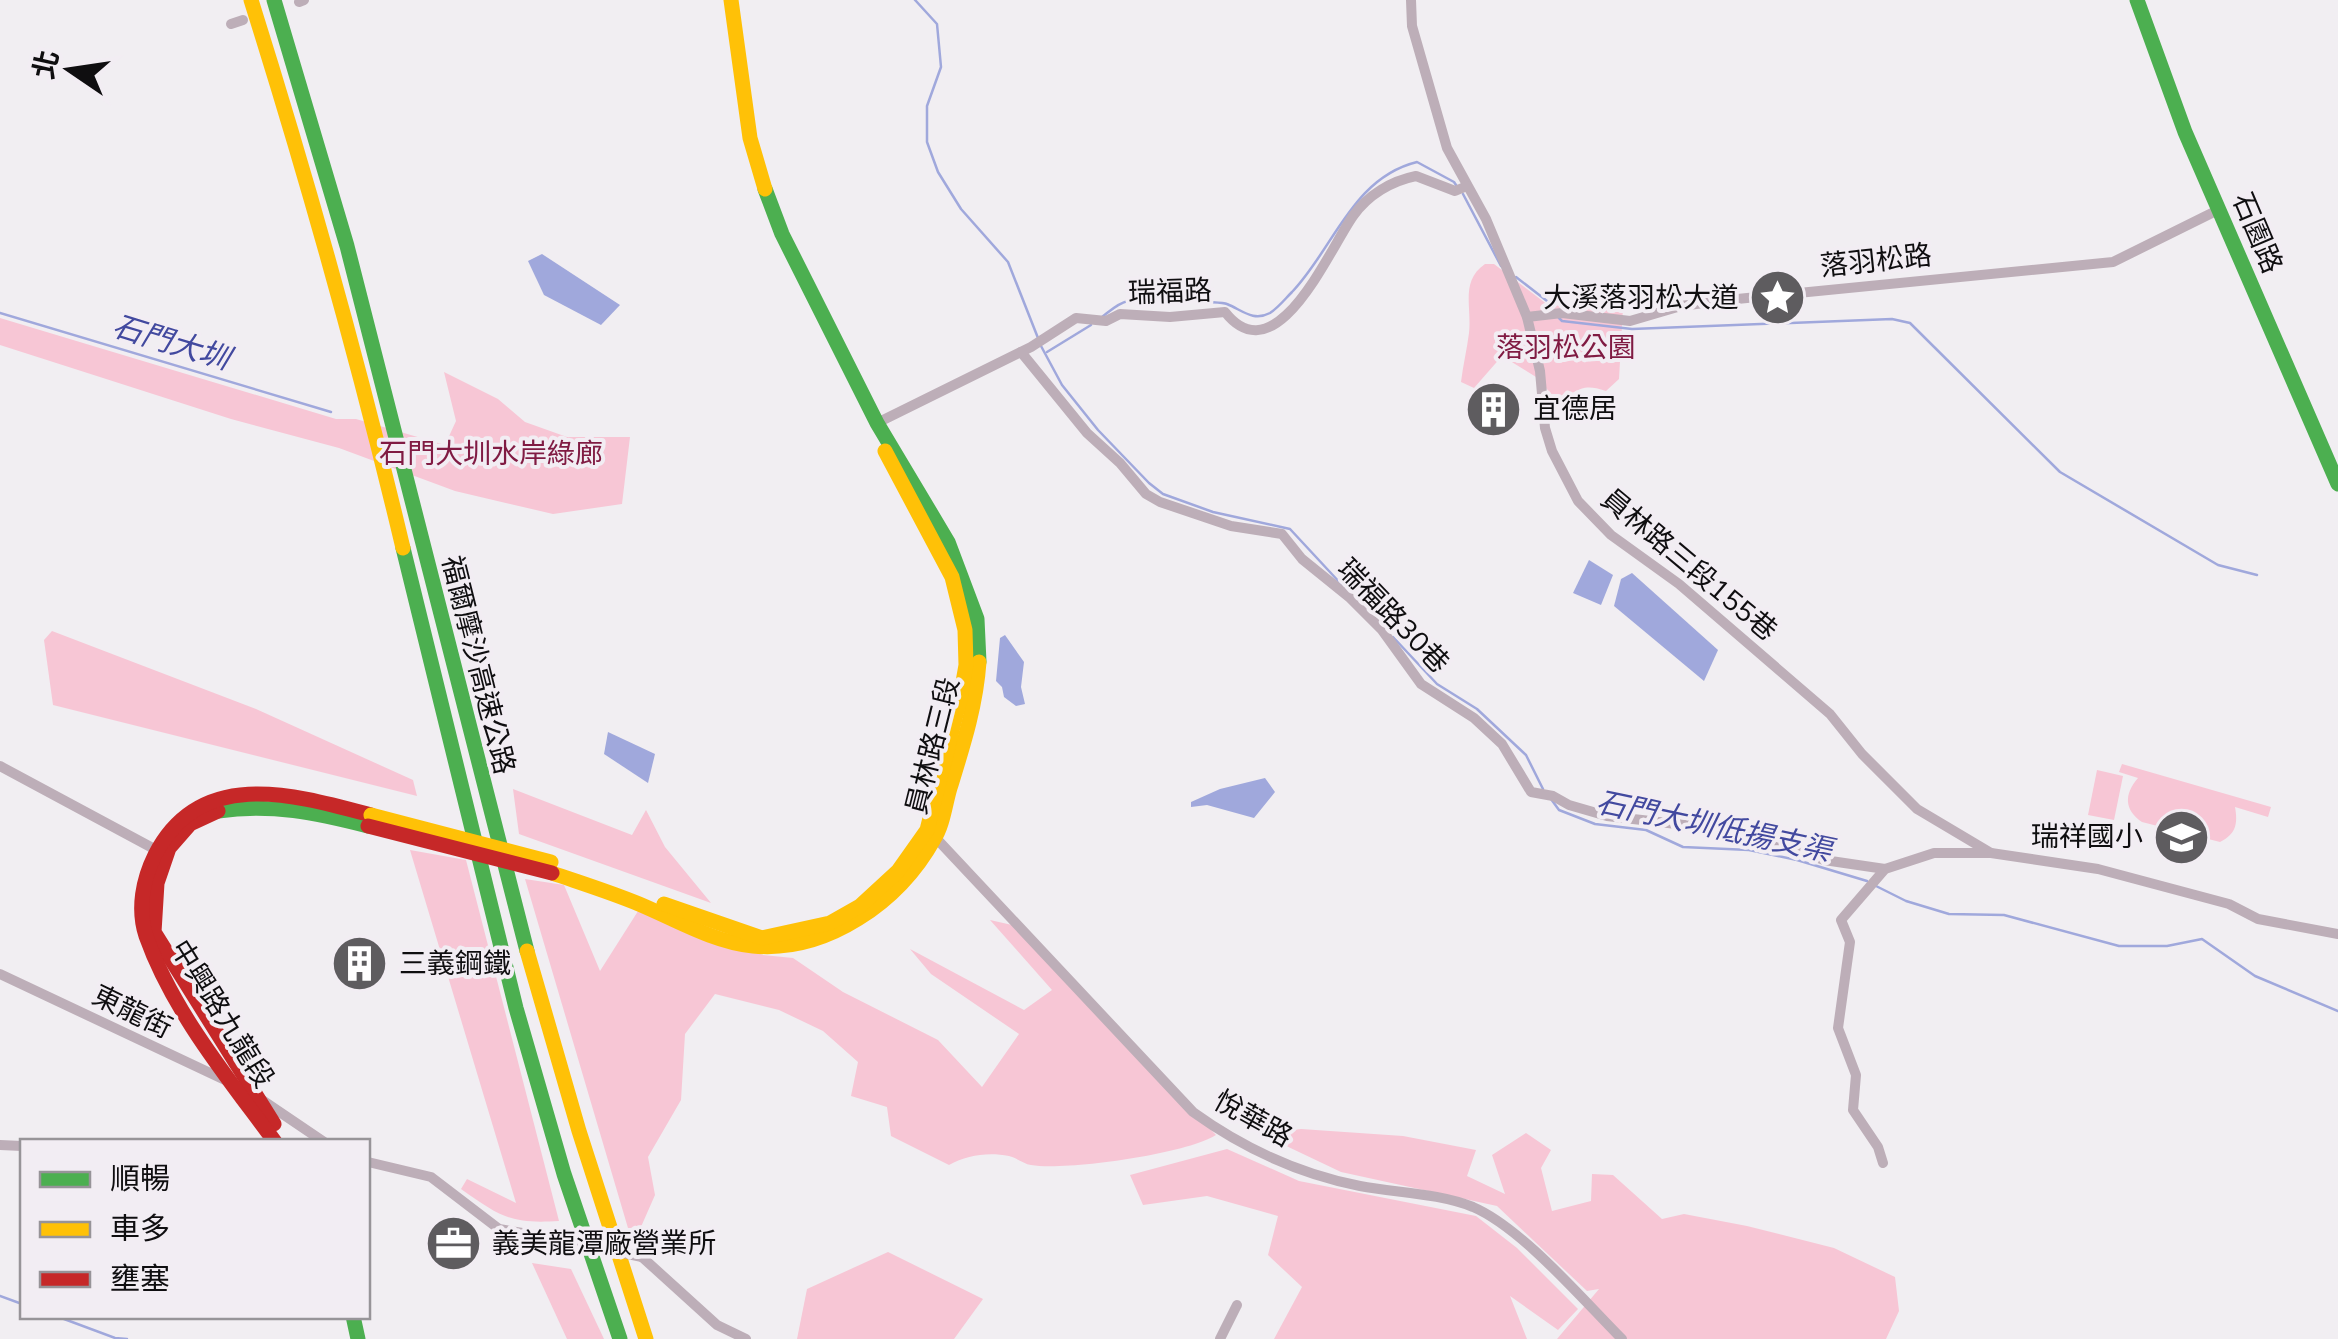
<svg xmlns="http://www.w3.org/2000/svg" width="2338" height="1339" font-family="'Nunito Sans','Noto Sans TC',sans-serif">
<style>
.green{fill:#f7c6d5}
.water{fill:#a0a8dc}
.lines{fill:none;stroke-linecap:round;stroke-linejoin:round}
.stream{stroke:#a0a8dc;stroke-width:2.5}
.street{stroke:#bdaeb8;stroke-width:10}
.fast{stroke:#4caf50;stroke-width:15}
.slow{stroke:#ffc107;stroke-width:15}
.jam{stroke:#c62828;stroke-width:15}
.street-bridge{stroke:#bdaeb8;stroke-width:10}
.slow-bridge{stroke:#ffc107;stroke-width:15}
.jam-bridge{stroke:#c62828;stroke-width:15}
.labels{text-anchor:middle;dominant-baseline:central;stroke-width:8;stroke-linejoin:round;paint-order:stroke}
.street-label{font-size:28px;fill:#0f0e10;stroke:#f2edf3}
.poi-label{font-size:28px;fill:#0f0e10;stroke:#f2edf3;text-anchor:start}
.park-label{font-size:28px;fill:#801b43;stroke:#f2edf3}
.water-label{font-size:30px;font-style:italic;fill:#42499f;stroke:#f2edf3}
</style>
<rect width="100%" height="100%" fill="#f1eef2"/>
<!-- green -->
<g class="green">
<path d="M1485 264H1494L1548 305 1623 308 1619 379 1606 391C1578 381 1579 395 1555 398L1536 377 1502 356 1474 388 1461 382C1463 365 1467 349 1469 333 1472 307 1460 281 1485 264Z"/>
<polygon points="0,318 336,419 356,419 445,445 456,421 444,372 498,399 525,422 567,437 630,437 622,504 553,514 455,491 339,448 231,419 0,345"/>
<polygon points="52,631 256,709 413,780 417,796 53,705 44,640"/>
<path d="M2122 764 2271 807 2268 817 2235 807C2238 824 2236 834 2220 842L2142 822C2124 810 2124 794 2138 778L2119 772Z"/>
<polygon points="2097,770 2123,776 2114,820 2088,815"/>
<polygon points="513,789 632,835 646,810 665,847 711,903 519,834"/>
<path d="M410 850 466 860 559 1221C510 1224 501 1217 461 1189L467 1179 516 1203Z"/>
<path d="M525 879 564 885 600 971 640 908 763 955 793 958 843 992 938 1040 982 1087 1019 1034 931 974 910 949 1024 1010 1052 990 990 920 1012 925 1216 1135C1186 1154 1066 1171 1031 1165 1024 1164 1017 1158 1009 1156 988 1152 967 1155 949 1165L891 1136 887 1107 851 1096 858 1062 823 1031 779 1010 715 994 685 1034 681 1100 648 1157 655 1195 633 1245Z"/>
<polygon points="1301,1129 1403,1136 1476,1150 1467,1176 1505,1194 1492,1155 1526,1133 1551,1150 1541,1168 1552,1211 1591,1201 1592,1174 1613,1175 1662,1219 1684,1214 1747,1226 1834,1248 1895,1277 1899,1311 1886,1339 1557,1339 1599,1289 1587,1291 1497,1206 1341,1172 1261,1134"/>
<polygon points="1227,1149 1299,1181 1476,1216 1517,1248 1578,1309 1558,1330 1510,1296 1527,1339 1274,1339 1302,1287 1268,1255 1278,1216 1207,1196 1143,1205 1130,1175"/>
<polygon points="888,1252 983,1299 954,1339 797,1339 807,1289"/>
<polygon points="532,1263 571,1269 604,1339 567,1339"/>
</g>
<!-- water -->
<g class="water">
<polygon points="542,254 620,305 601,325 544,295 528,261"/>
<polygon points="1589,560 1613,575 1601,605 1573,593"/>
<polygon points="1632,573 1718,650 1704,681 1614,606 1621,579"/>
<polygon points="1005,635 1024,662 1021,687 1025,704 1016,706 1004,697 1002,687 996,681 1000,638"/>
<polygon points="608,732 655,754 648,783 604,754"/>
<polygon points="1265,778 1275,792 1254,818 1207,805 1191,807 1191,802 1220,789"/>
</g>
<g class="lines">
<!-- stream -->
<g class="stream">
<polyline points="915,0 937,24 941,67 927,106 927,142 938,172 961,209 1008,262 1038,338"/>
<polyline points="1463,194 1501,266"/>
<polyline points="1516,277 1547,301 1554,311"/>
<polyline points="0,313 331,412"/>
<path d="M1102 317C1110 311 1118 303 1128 301 1139 300 1220 301 1227 304 1242 310 1253 322 1270 313 1278 308 1285 299 1292 292 1334 248 1352 178 1417 162L1454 182 1458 188"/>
<polyline points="1559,318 1562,321 1632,329 1892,319 1910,323 2060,472 2218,565 2257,575"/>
<polyline points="1041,346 1062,385 1098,430 1149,483 1163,494 1213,512 1290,529 1342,585"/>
<polyline points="1047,352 1091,325"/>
<polyline points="1393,637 1437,684 1477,709 1526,755 1543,789"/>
<polyline points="1551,799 1559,810 1595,824 1646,830 1683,847 1749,850 1797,860 1867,881"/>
<polyline points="1874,885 1906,901 1949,914 2004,915 2119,946 2167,946 2202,939 2255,976 2338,1011"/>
<polyline points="0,1296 22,1304"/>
<polyline points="56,1316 115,1338 127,1339"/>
</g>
<!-- street -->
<g class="street">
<polyline points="1411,0 1412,26 1447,148 1486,219 1527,317 1540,371 1545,428 1552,451 1578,501 1611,535 1679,584 1830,714 1862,754 1917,809 1991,853"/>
<polyline points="299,2 304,0"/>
<polyline points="231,24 243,20"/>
<polyline points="1527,317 1562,313 1630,321 1681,306 1727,300 2113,262 2220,209"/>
<polyline points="1021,352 1087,433 1120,463 1146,494 1160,502 1231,526 1282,534 1302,559 1349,597 1382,630 1421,684 1474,718 1502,744 1531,792 1553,796 1569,805 1607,816 1746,832 1824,860 1885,869"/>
<path d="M877 423 1031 347 1076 318 1106 321 1120 314 1170 317 1225 312C1276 377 1329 250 1353 216 1368 195 1391 181 1416 176L1455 191 1467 186"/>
<polyline points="0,766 160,852"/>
<path d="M934 836 1193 1112C1243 1148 1299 1174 1360 1186 1397 1193 1438 1193 1473 1207 1522 1228 1583 1300 1622 1339"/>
<polyline points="0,974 225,1080"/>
<polyline points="262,1100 324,1142"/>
<polyline points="0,1145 22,1146"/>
<polyline points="368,1162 431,1177 499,1229 558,1239"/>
<polyline points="1883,1163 1878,1147 1853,1110 1856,1075 1838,1028 1850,942 1841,920 1885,869 1934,853 1991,853 2098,869 2229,904 2258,919 2338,934"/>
<polyline points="642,1257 717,1325 746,1339"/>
<polyline points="1220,1339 1237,1305"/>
</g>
<!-- fast -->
<g class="fast">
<polyline points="274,0 347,246 527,951"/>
<polyline points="2137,0 2185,132 2338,484"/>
<polyline points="765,189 782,234 877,423 948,542 977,619 979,662"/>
<polyline points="403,548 516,1008 564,1174 620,1339"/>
<path d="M218 811C271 803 317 813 368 826"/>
<polyline points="353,1316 358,1339"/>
</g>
<!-- slow -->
<g class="slow">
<path d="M251 0C308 181 359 363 403 548"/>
<polyline points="731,0 750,138 765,189"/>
<path d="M552 873C581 883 610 892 639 904 675 919 713 942 753 946 827 953 899 902 934 839 943 825 945 805 950 788 963 746 976 706 979 662"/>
<polyline points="664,904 762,938 830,923 860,906 898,871 927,830 960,699 966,665 965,630 952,577 885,451"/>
<polyline points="527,951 579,1131 646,1339"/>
</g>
<!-- jam -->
<g class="jam">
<polyline points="218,811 190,824 169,848 157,883 154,932 274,1124"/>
<path d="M275 1142C228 1078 173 1012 146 936 137 909 143 879 155 855 200 767 293 794 371 815"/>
</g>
<!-- street-bridge -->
<polyline class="street-bridge" points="558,1239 642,1257"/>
<!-- slow-bridge -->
<polyline class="slow-bridge" points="371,815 551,862"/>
<!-- jam-bridge -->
<polyline class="jam-bridge" points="368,826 552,873"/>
</g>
<!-- icons -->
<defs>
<symbol id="sight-disc" viewBox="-11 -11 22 22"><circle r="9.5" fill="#5e5c5f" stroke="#f2edf3"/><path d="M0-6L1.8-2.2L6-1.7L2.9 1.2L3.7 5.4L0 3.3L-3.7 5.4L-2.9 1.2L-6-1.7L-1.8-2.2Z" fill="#fff"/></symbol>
<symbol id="building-disc" viewBox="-11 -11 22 22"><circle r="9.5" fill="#5e5c5f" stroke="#f2edf3"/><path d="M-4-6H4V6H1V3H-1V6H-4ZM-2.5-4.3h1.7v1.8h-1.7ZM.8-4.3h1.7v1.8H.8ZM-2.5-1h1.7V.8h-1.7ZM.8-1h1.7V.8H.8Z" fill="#fff"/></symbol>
<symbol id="school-disc" viewBox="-11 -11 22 22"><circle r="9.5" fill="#5e5c5f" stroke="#f2edf3"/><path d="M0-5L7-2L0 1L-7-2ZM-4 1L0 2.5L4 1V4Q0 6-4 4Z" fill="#fff"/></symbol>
<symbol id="office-disc" viewBox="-11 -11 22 22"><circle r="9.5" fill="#5e5c5f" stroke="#f2edf3"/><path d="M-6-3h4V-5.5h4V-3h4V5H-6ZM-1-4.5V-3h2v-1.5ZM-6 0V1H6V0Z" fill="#fff"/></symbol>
</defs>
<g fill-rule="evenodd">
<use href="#sight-disc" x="1746" y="266" width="63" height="63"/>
<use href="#building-disc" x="1462" y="378" width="63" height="63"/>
<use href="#school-disc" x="2150" y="806" width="63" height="63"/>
<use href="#building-disc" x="328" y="932" width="63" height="63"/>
<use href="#office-disc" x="422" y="1212" width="63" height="63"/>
</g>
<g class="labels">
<!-- street labels -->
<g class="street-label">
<text transform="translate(2257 233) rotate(67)">石園路</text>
<text transform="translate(1876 261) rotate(-6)">落羽松路</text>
<text transform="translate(1170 292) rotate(-2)">瑞福路</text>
<text transform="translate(1689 565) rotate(40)">員林路三段155巷</text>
<text transform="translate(1393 616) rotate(46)">瑞福路30巷</text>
<text transform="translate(478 665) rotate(76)">福爾摩沙高速公路</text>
<text transform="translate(933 746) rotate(-76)">員林路三段</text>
<text transform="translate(132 1012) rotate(26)">東龍街</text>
<text transform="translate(222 1014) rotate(58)">中興路九龍段</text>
<text transform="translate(1253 1119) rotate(29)">悅華路</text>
</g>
<!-- poi labels -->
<g class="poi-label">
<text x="1739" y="298" text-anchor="end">大溪落羽松大道</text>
<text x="1533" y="409">宜德居</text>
<text x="2143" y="837" text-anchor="end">瑞祥國小</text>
<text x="399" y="964">三義鋼鐵</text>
<text x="492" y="1244">義美龍潭廠營業所</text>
</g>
<!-- park labels -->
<g class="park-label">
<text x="1566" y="348">落羽松公園</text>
<text x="491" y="454">石門大圳水岸綠廊</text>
</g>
<!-- water labels -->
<g class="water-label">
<text transform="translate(171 343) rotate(17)">石門大圳</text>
<text transform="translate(1714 827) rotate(12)">石門大圳低揚支渠</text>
</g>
</g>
<!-- legend -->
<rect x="20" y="1139" width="350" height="180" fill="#f2edf3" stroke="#979498" stroke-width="2.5"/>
<rect x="40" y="1172" width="50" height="15" fill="#4caf50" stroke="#979498" stroke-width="2.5"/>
<text x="110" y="1189" font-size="30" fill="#0f0e10">順暢</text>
<rect x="40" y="1222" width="50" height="15" fill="#ffc107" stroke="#979498" stroke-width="2.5"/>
<text x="110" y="1239" font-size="30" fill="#0f0e10">車多</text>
<rect x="40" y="1272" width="50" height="15" fill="#c62828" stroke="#979498" stroke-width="2.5"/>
<text x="110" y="1289" font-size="30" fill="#0f0e10">壅塞</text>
<!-- north arrow -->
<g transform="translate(70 70) rotate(283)" stroke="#f2edf3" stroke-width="8" paint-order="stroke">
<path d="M0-8L18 38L0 25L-18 38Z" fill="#0f0e10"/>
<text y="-15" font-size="28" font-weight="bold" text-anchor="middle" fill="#0f0e10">北</text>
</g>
</svg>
